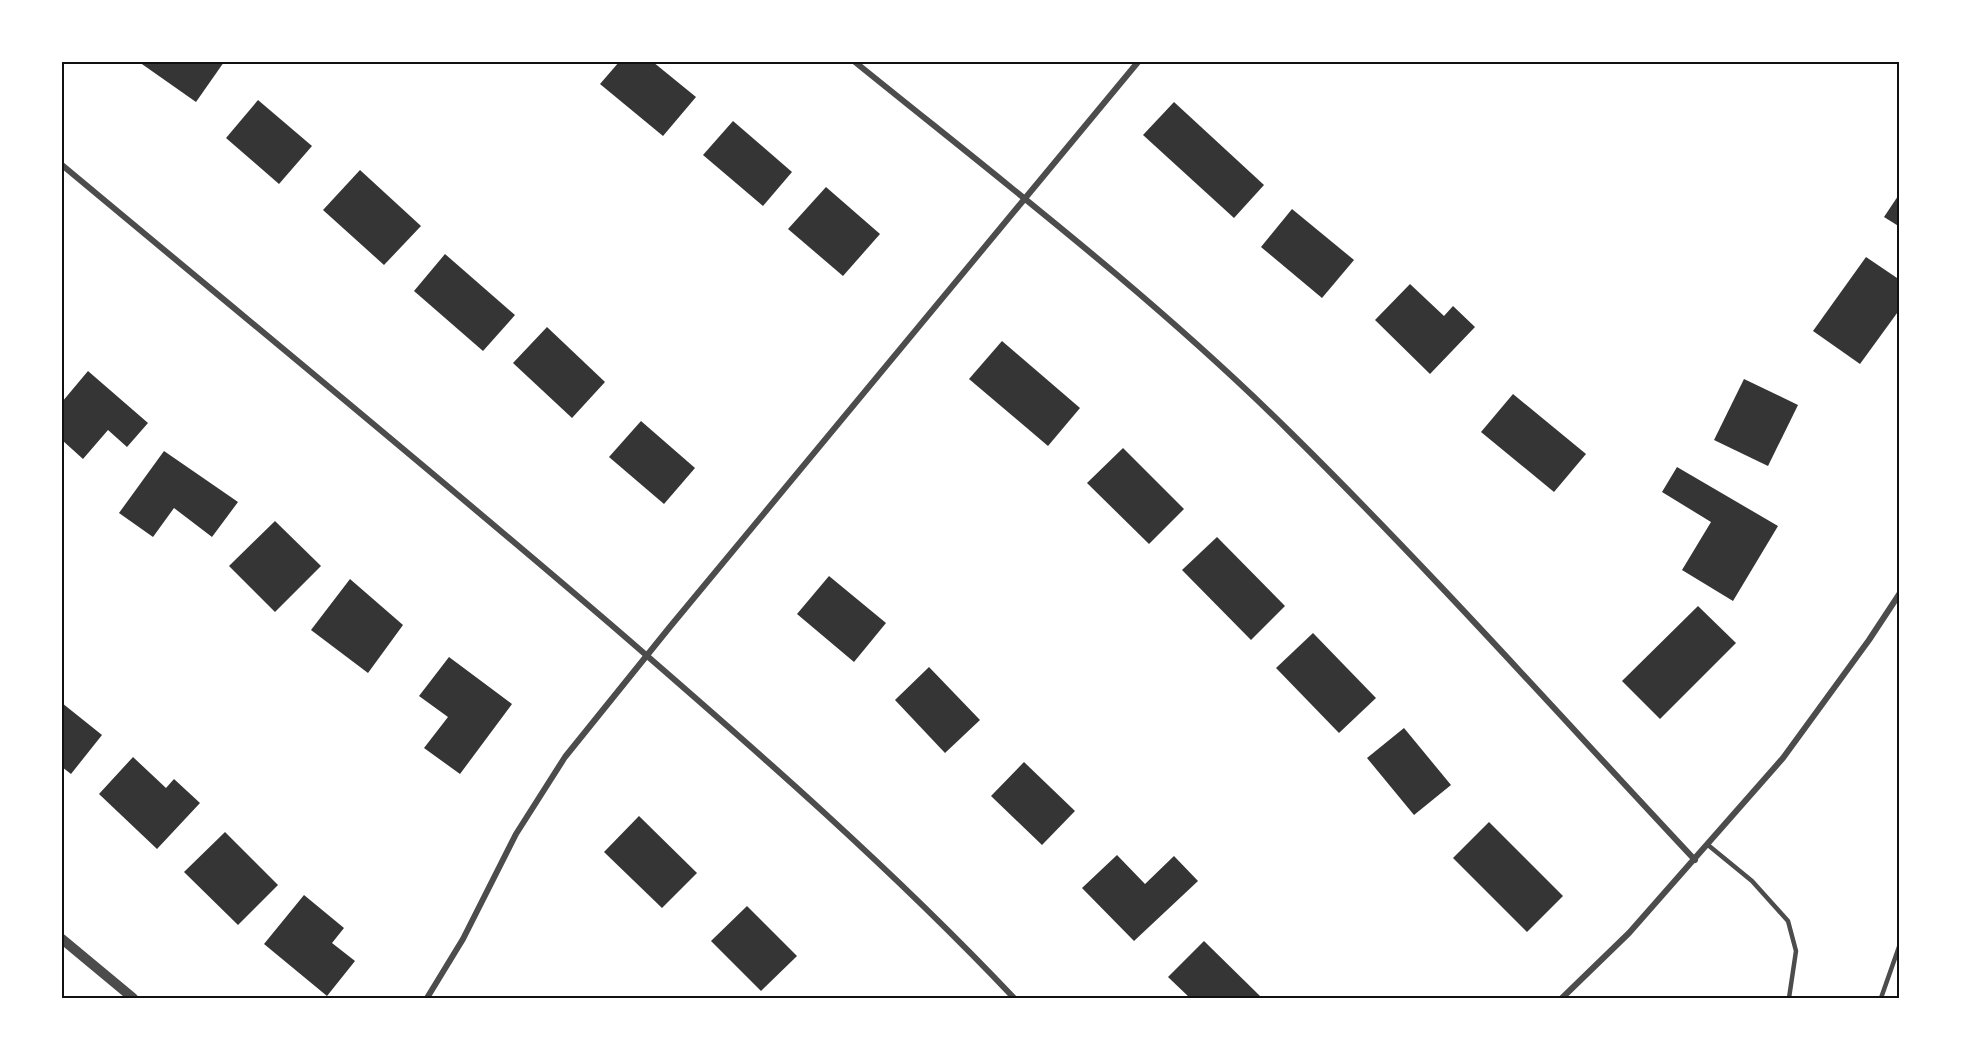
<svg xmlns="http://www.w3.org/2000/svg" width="1961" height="1060" font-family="'Titillium Web',sans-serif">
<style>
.building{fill:#353535}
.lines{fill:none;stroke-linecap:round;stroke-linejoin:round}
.service{stroke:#4c4c4c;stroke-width:4.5}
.minor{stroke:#4c4c4c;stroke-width:6}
.tertiary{stroke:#4c4c4c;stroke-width:10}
.neatline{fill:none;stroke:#111;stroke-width:2}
</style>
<rect width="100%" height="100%" fill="#fff"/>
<!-- building -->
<g class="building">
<polygon points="139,62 224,62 196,102"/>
<polygon points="619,62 653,62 696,97 663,136 600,84"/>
<polygon points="258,100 312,146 279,184 226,138"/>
<polygon points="1174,102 1264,185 1234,218 1143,135"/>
<polygon points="733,121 792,172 763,206 703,155"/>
<polygon points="360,170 421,226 384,265 323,210"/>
<polygon points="826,187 880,234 843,276 788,229"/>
<polygon points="1900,193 1900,227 1884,217"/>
<polygon points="1292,209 1354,260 1322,298 1261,247"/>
<polygon points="445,254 515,315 483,351 414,291"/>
<polygon points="1866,257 1900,280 1900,309 1860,364 1813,331"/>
<polygon points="1410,284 1444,316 1453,306 1475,327 1430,374 1375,320"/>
<polygon points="547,327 605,382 572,418 513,363"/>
<polygon points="1002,341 1080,408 1048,446 969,379"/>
<polygon points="88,371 148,423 127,447 108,430 83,459 62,440 62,402"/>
<polygon points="1744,379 1798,405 1768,466 1714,440"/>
<polygon points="1513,394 1586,454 1554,492 1481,432"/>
<polygon points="641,421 695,468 664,504 609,457"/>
<polygon points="1123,448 1184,509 1149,544 1087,483"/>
<polygon points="164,451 238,502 212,537 174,508 153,537 119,513"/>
<polygon points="1677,467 1778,526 1733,601 1682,570 1711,522 1662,492"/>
<polygon points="275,521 321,566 275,612 229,566"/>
<polygon points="1217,537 1285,606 1251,640 1182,570"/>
<polygon points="829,576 886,623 854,662 797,614"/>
<polygon points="350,579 403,625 368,673 311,630"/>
<polygon points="1698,606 1736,643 1660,719 1622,681"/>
<polygon points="1313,633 1376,698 1339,733 1276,668"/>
<polygon points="449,657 512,704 460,774 424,748 448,717 419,696"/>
<polygon points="929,667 980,720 945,753 895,700"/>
<polygon points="62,703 102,735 71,774 62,767"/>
<polygon points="1404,728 1451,785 1414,815 1367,758"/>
<polygon points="133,757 166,788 174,779 200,803 157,849 99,794"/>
<polygon points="1024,762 1075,811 1042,845 991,796"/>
<polygon points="639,816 697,873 662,908 604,852"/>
<polygon points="1489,822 1563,896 1527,932 1453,858"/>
<polygon points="225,832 278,885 238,925 184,872"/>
<polygon points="1117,855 1145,884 1174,856 1198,881 1134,941 1082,888"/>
<polygon points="304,895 344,928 332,943 355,961 327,996 264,944"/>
<polygon points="747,906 797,956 761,991 711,941"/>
<polygon points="1204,941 1260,996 1257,998 1190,998 1168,977"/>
</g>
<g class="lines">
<!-- service -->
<g class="service">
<polyline points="1708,845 1752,881 1788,921 1796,951 1789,998"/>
<polyline points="1881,998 1900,944"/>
</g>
<!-- minor -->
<g class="minor">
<path d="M855 62C1002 181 1156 299 1290 432 1430 570 1561 717 1695 860"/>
<path d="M62 165C249 321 438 476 623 635 757 751 892 869 1014 998"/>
<polyline points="427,998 463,939 516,834 565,757 669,628 1138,62"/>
<polyline points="1562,998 1629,933 1783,758 1869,640 1900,593"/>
</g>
<!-- tertiary -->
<polyline class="tertiary" points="62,939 133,998"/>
</g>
<!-- border -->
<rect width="1961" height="1060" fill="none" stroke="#ffffff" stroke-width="126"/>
<rect x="63" y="63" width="1835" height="934" class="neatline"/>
</svg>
